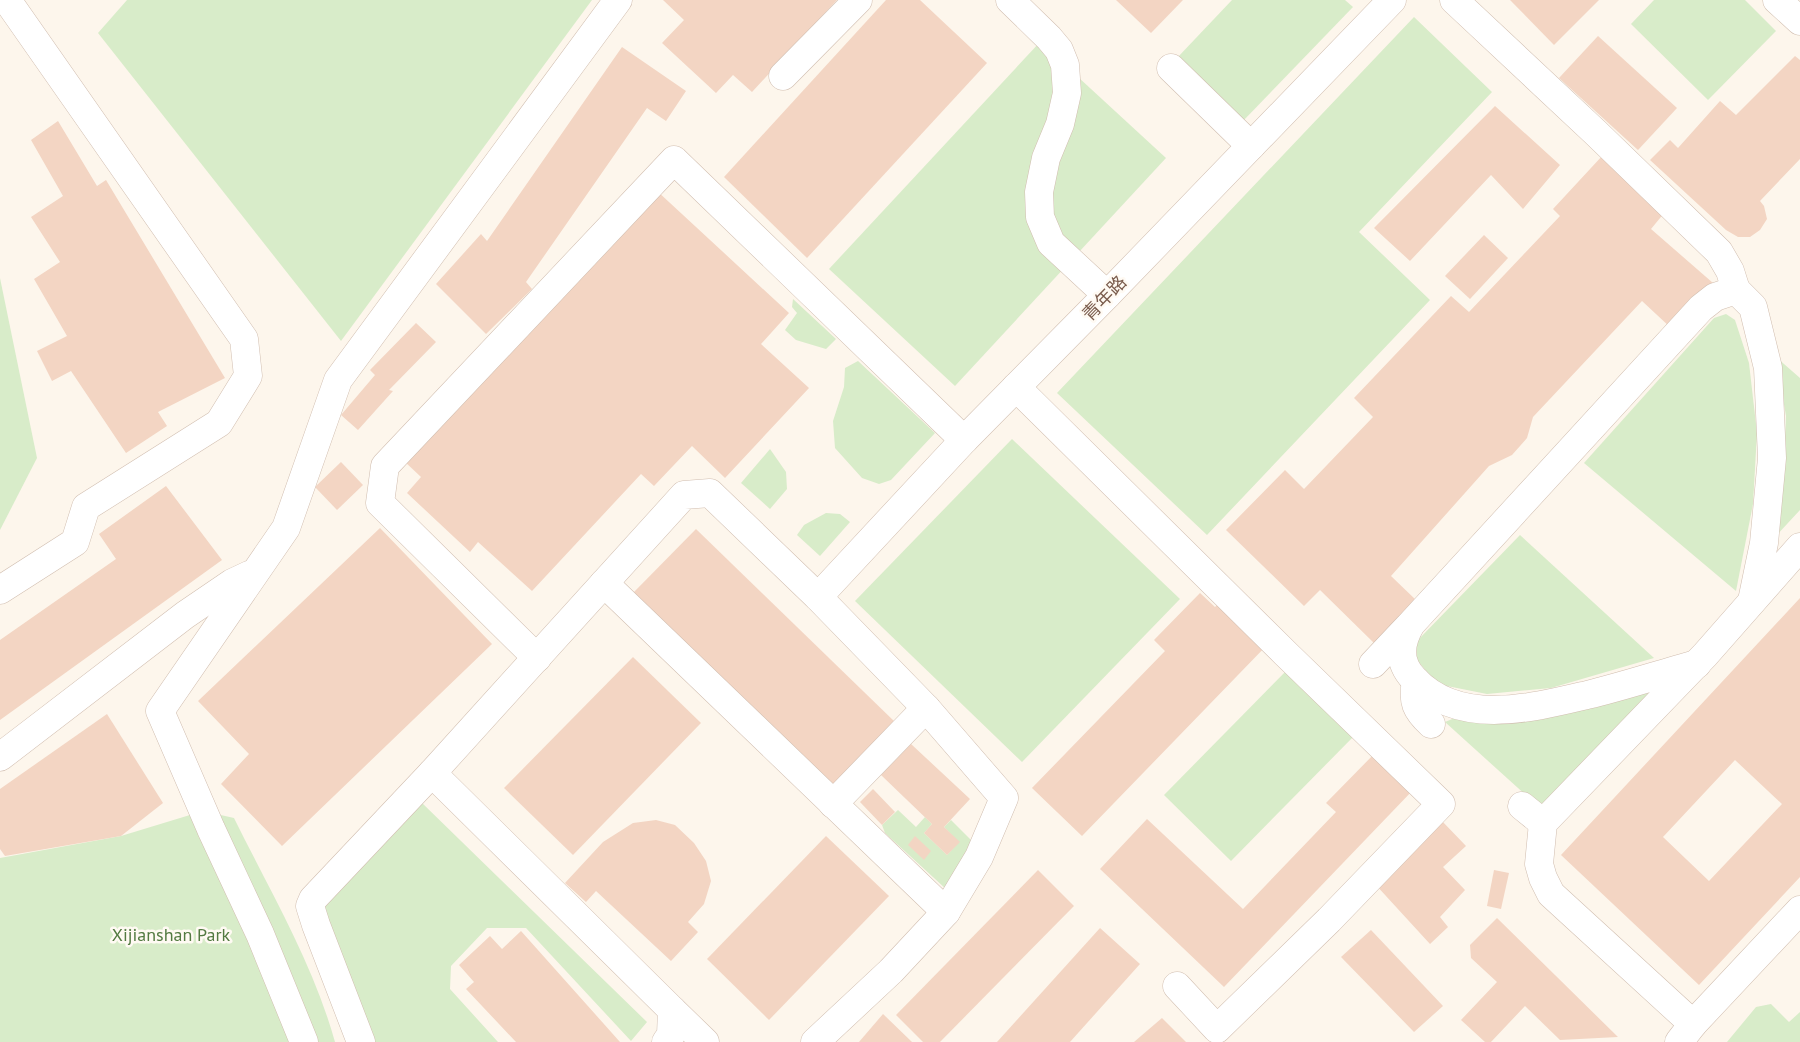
<svg xmlns="http://www.w3.org/2000/svg" width="1800" height="1042" font-family="'PT Sans','Noto Sans SC',sans-serif">
<style>
.green{fill:#d8ecc9}
.building{fill:#f3d5c3;fill-rule:evenodd}
.lines{fill:none;stroke-linecap:round;stroke-linejoin:round}
.minor-casing{stroke:#d1beb0;stroke-width:29}
.minor{stroke:#fff;stroke-width:28}
.labels{text-anchor:middle;dominant-baseline:central;stroke-width:5;stroke-linejoin:round;paint-order:stroke}
.street-label{font-size:18px;fill:#7a5c4d;stroke:#fffaf3}
.park-label{font-size:18px;fill:#537a41;stroke:#fffaf3}
</style>
<rect width="100%" height="100%" fill="#fdf6ec"/>
<!-- green -->
<g class="green">
<polygon points="127,0 592,0 341,341 98,33"/>
<polygon points="1232,0 1345,0 1353,7 1243,121 1177,58"/>
<polygon points="1654,0 1745,0 1776,31 1708,100 1631,24"/>
<polygon points="1414,17 1492,92 1359,232 1430,300 1207,535 1057,393"/>
<polygon points="1040,42 1166,158 955,386 829,269"/>
<polygon points="0,278 37,458 0,530"/>
<polygon points="793,299 836,339 826,349 796,340 785,330 797,313 792,307"/>
<polygon points="1726,314 1735,320 1749,363 1757,433 1753,504 1736,591 1584,463 1714,318"/>
<polygon points="1776,357 1800,378 1800,510 1776,536 1783,489 1786,416"/>
<polygon points="858,361 935,433 891,480 879,484 862,478 835,448 833,421 844,387 845,368"/>
<polygon points="1012,439 1180,599 1022,762 855,601"/>
<polygon points="770,449 786,472 787,489 770,509 741,483"/>
<polygon points="826,513 840,514 850,522 820,556 797,535 804,525"/>
<polygon points="1520,535 1654,658 1551,688 1487,694 1437,684 1417,660 1416,642"/>
<polygon points="1288,669 1355,735 1231,861 1164,795"/>
<polygon points="1666,679 1540,808 1445,722 1457,717"/>
<polygon points="421,802 647,1022 631,1041 526,928 487,928 451,966 450,989 498,1042 368,1042 321,907"/>
<polygon points="898,810 916,827 925,817 932,824 924,833 947,855 959,842 944,827 951,820 976,845 946,889 885,833 882,825"/>
<path d="M203 811 234 818C270 891 313 963 335 1042H0V858L121 836Z"/>
<polygon points="1771,1004 1789,1022 1800,1012 1800,1042 1727,1042 1756,1007"/>
</g>
<!-- building -->
<g class="building">
<polygon points="663,0 837,0 752,92 733,75 716,93 662,43 684,20"/>
<polygon points="886,0 920,0 987,63 807,258 724,177"/>
<polygon points="1116,0 1183,0 1151,33"/>
<polygon points="1510,0 1599,0 1554,45"/>
<polygon points="1598,36 1677,108 1638,150 1559,78"/>
<polygon points="622,47 686,91 666,121 647,108 526,282 532,289 486,334 436,284 481,234 487,241"/>
<polygon points="1795,56 1800,60 1800,159 1760,201 1764,206 1767,219 1760,230 1750,237 1738,237 1726,230 1650,160 1670,140 1678,148 1720,101 1736,115"/>
<polygon points="1495,106 1560,165 1523,209 1491,175 1410,261 1374,228"/>
<polygon points="58,121 97,186 106,180 225,378 158,412 167,426 126,453 71,371 52,381 37,351 67,336 34,279 60,262 31,217 63,196 31,140"/>
<polygon points="1603,155 1665,212 1651,229 1713,283 1671,328 1642,301 1533,417 1527,438 1512,455 1489,466 1391,576 1417,601 1375,644 1320,590 1304,606 1226,530 1285,470 1304,489 1373,417 1354,398 1451,296 1469,312 1560,216 1553,209"/>
<polygon points="656,190 789,313 761,344 809,388 725,478 692,446 654,486 641,474 532,591 478,542 470,552 407,493 421,477 404,461"/>
<polygon points="1484,235 1508,258 1470,299 1445,276"/>
<polygon points="416,323 436,342 389,390 393,391 358,430 341,415 375,375 370,370"/>
<polygon points="341,462 363,485 337,510 315,487"/>
<polygon points="166,486 222,560 0,720 0,640 116,559 99,534"/>
<polygon points="380,528 492,644 282,846 221,784 249,754 198,701"/>
<polygon points="696,529 896,723 832,788 633,593"/>
<polygon points="1200,593 1215,607 1223,599 1269,643 1082,836 1032,788 1165,651 1154,640"/>
<path d="M1800 598V877L1699 985 1561 855ZM1735 760 1782 804 1709 881 1663 837Z"/>
<polygon points="633,657 701,723 573,855 504,788"/>
<polygon points="107,714 163,803 121,836 5,856 0,849 0,789"/>
<polygon points="911,744 970,799 944,827 960,842 947,855 924,833 932,824 881,775"/>
<polygon points="1376,752 1414,789 1224,987 1100,869 1147,819 1243,909 1336,812 1326,803"/>
<polygon points="873,789 895,812 882,825 860,802"/>
<polygon points="656,820 675,825 694,843 706,861 711,881 704,904 688,922 698,932 671,961 596,891 586,902 565,883 603,842 633,823"/>
<polygon points="1441,820 1466,846 1443,867 1465,890 1440,917 1448,927 1430,944 1375,884"/>
<polygon points="826,836 889,896 769,1020 707,959"/>
<polygon points="915,836 931,851 924,860 908,845"/>
<polygon points="1038,870 1074,906 940,1042 923,1042 896,1015"/>
<polygon points="1494,870 1509,873 1501,909 1487,906"/>
<polygon points="1497,918 1618,1037 1560,1040 1525,1006 1491,1042 1485,1042 1461,1020 1497,982 1471,958 1470,945"/>
<polygon points="1100,928 1140,964 1070,1042 997,1042"/>
<polygon points="1371,930 1443,1006 1414,1032 1341,957"/>
<polygon points="521,931 620,1042 516,1042 466,989 474,982 459,965 490,936 502,949"/>
<polygon points="883,1014 912,1042 859,1042"/>
<polygon points="1162,1018 1186,1042 1134,1042"/>
</g>
<g class="lines">
<defs>
<g id="minor">
<polyline points="1010,0 1049,38 1059,50 1065,65 1067,93 1060,124 1046,158 1039,192 1040,217 1051,243 1107,295"/>
<polyline points="1454,0 1596,133 1719,252 1730,271 1736,290"/>
<polyline points="1777,0 1800,21"/>
<polyline points="1171,68 1251,146"/>
<polyline points="783,76 858,0"/>
<polyline points="1016,387 1285,653 1441,804 1329,920 1217,1029 1177,986"/>
<polyline points="1800,547 1705,655 1543,823 1539,864 1543,878 1551,894 1693,1024 1800,910"/>
<polyline points="604,583 946,912"/>
<polyline points="0,590 75,542 86,507 219,423 248,376 244,339 7,0"/>
<polyline points="818,597 964,440 1107,295 1392,0"/>
<polyline points="537,658 380,503 385,466 674,160 964,440"/>
<polyline points="1373,664 1408,627"/>
<path d="M1697 664C1660 674 1624 686 1587 695 1532 708 1458 727 1414 679 1397 661 1400 643 1411 624L1701 308 1715 297 1736 290 1753 307 1768 368 1772 458 1764 543 1752 601"/>
<path d="M1416 681C1412 702 1416 710 1431 724"/>
<polyline points="0,757 185,615 232,583 249,575"/>
<polyline points="432,773 672,1010 671,1035 666,1042"/>
<polyline points="833,804 926,708"/>
<polyline points="1522,806 1543,823"/>
<polyline points="672,1010 705,1042"/>
<polyline points="304,1042 260,934 211,829 160,711 286,528 338,380 618,0"/>
<polyline points="361,1042 316,925 310,906 313,899 432,773 684,495 710,493 818,597 926,708 1004,798 979,857 946,912 891,971 815,1042"/>
<polyline points="1679,1042 1693,1024"/>
</g>
</defs>
<!-- minor casing -->
<use href="#minor" class="minor-casing"/>
<!-- minor -->
<use href="#minor" class="minor"/>
</g>
<g class="labels">
<!-- street labels -->
<g class="street-label">
<text transform="translate(1104 298) rotate(-46)">青年路</text>
</g>
<!-- park labels -->
<g class="park-label">
<text x="171" y="934">Xijianshan Park</text>
</g>
</g>
</svg>
